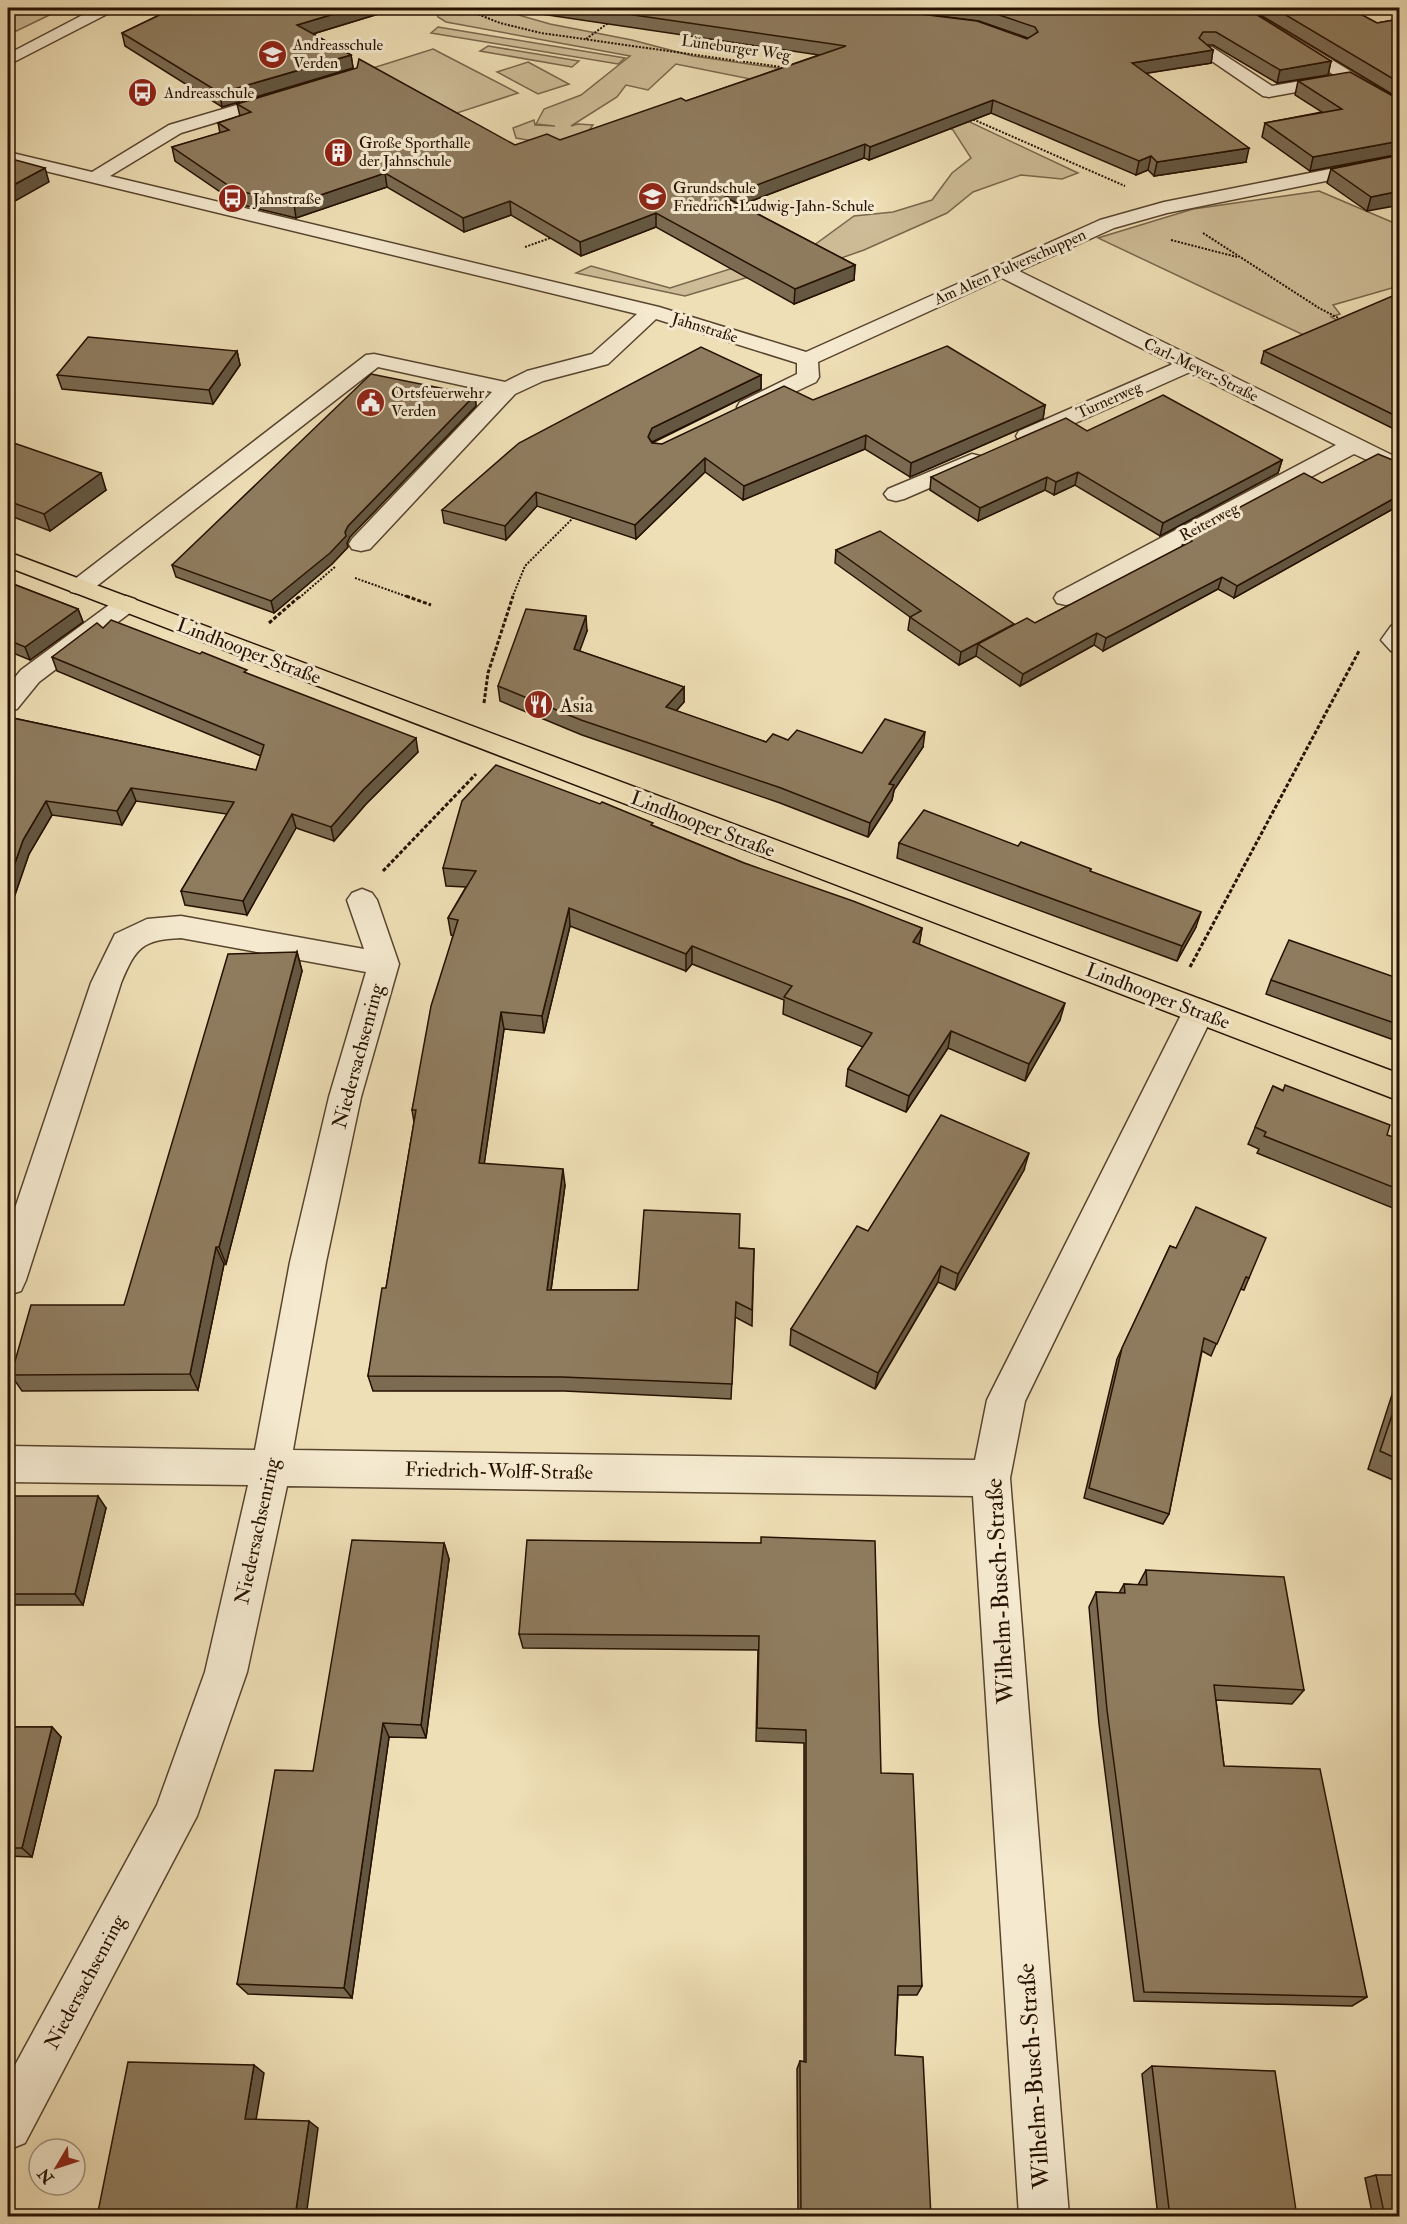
<svg xmlns="http://www.w3.org/2000/svg" width="1407" height="2224" font-family="'IM FELL Double Pica',serif">
<style>
.green{fill:#cdbc97;stroke:#7a664c;stroke-width:1.5}
.lines{fill:none;stroke-linecap:round;stroke-linejoin:round}
.minor-casing{stroke:#58442e;stroke-width:3}
.major-casing{stroke:#261100;stroke-width:3}
.path-far1{stroke:#261100;stroke-width:2;stroke-dasharray:2 1.5;stroke-linecap:butt}
.path{stroke:#261100;stroke-width:3;stroke-dasharray:4 2;stroke-linecap:butt}
.minor{fill:#f5ead0;fill-rule:evenodd}
.major{fill:#efdfb6;fill-rule:evenodd}
.wall{fill:#7b6b52;stroke:#261100;stroke-width:1.5}
.shaded-wall{fill:#645742;stroke:#261100;stroke-width:1.5}
.building{fill:#8f7c5f;stroke:#261100;stroke-width:1.5}
.labels{text-anchor:middle;dominant-baseline:central;stroke-width:6;stroke-linejoin:round;paint-order:stroke}
.far-poi-label{font-size:16px;fill:#261100;stroke:#f5ead0;text-anchor:start}
.far-street-label{font-size:16px;fill:#261100;stroke:#f5ead0}
.street-label{font-size:20px;fill:#261100;stroke:#f5ead0}
.poi-label{font-size:20px;fill:#261100;stroke:#f5ead0;text-anchor:start}
.near-street-label{font-size:24px;fill:#261100;stroke:#f5ead0}
</style>
<rect width="100%" height="100%" fill="#efdfb6"/>
<filter id="stains"><feTurbulence type="fractalNoise" baseFrequency=".00333" numOctaves="4"/><feColorMatrix values="0 0 0 0 .2 0 0 0 0 .09 0 0 0 0 .02 0 0 0 .5 -.17"/></filter>
<radialGradient id="worn" r=".72"><stop offset=".6" stop-color="#630" stop-opacity="0"/><stop offset="1" stop-color="#630" stop-opacity=".3"/></radialGradient>
<!-- green -->
<g class="green">
<polygon points="8,8 64,8 8,35"/>
<polygon points="434,8 494,8 550,24 632,40 693,56 791,70 921,99 1078,173 1062,179 1021,175 973,192 947,213 864,250 813,268 762,273 685,296 576,273 591,266 670,288 771,256 806,251 854,216 893,212 932,200 952,173 971,158 953,130 910,111 676,64 648,90 626,85 617,97 571,126 578,124 593,125 590,129 601,131 551,144 516,138 513,128 534,120 535,125 555,126 536,124 544,109 581,95 630,56 446,22 438,17"/>
<polygon points="438,27 625,58 618,64 431,33"/>
<polygon points="488,46 579,61 572,67 480,51"/>
<polygon points="433,49 518,93 457,113 373,68"/>
<polygon points="528,62 569,84 538,94 497,72"/>
<polygon points="1319,191 1399,225 1399,286 1333,305 1340,314 1331,317 1399,354 1399,380 1098,238 1193,209"/>
</g>
<g class="lines">
<defs>
<g id="minor">
<polygon points="96,8 115,8 113,11 8,65 8,54"/>
<polygon points="1228,8 1246,8 1400,101 1400,114 1346,83 1269,97 1263,96 1200,53 1198,50 1200,47 1212,47 1272,86 1334,75"/>
<polygon points="281,92 287,93 290,97 287,101 181,133 110,176 659,307 806,352 1100,220 1164,202 1400,155 1400,166 1167,213 1114,228 1019,271 1400,459 1400,475 1354,454 1075,603 1066,605 1057,603 1054,598 1057,593 1336,445 1190,372 1035,441 1027,443 1019,441 1016,436 1019,431 1173,364 1002,278 818,362 819,377 816,382 748,414 740,412 737,407 740,402 797,374 797,363 656,319 608,364 543,381 515,394 370,549 361,551 352,549 349,544 352,539 492,392 378,367 89,592 80,594 71,592 68,587 71,582 366,355 374,354 505,382 527,371 592,354 637,314 8,162 8,152 92,172 169,125"/>
<polygon points="972,454 980,456 983,461 980,466 904,499 896,501 888,499 884,494 888,489"/>
<polygon points="126,596 135,599 139,604 135,609 39,682 17,709 8,711 8,686 21,670 117,599"/>
<polygon points="1400,623 1400,653 1391,651 1381,640 1391,626"/>
<path d="M362 889 372 893 377 900 399 964 361 1097 326 1262 293 1450 975 1460 987 1400 993 1388 1183 1011 1188 1003 1199 999 1210 1003 1215 1011 1025 1401 1010 1478 1069 2216H1019L973 1496 287 1486 247 1672 197 1816 25 2143 8 2150V2078L157 1805 205 1672 248 1485 8 1482V1446L255 1450 290 1262 329 1097 366 972 181 938C142 940 136 947 121 983L26 1280 21 1291 8 1295V1229L91 983 115 934 147 919 181 916 364 949 347 900 352 893Z"/>
</g>
<polygon id="major" points="8,552 1400,1074 1400,1101 8,567"/>
</defs>
<!-- minor casing -->
<use href="#minor" class="minor-casing"/>
<!-- major casing -->
<use href="#major" class="major-casing"/>
<!-- path-far1 -->
<g class="path-far1">
<polyline points="462,8 500,23 541,33 788,68"/>
<polyline points="586,39 611,21"/>
<polyline points="970,118 1125,186"/>
<polyline points="1203,233 1319,308 1342,320"/>
<polyline points="1171,240 1237,257"/>
<polyline points="525,247 553,237"/>
<polyline points="355,578 411,598"/>
<polyline points="299,598 336,566"/>
<polyline points="512,598 525,566 575,516"/>
</g>
<!-- path -->
<g class="path">
<polyline points="406,596 431,605"/>
<polyline points="269,623 300,596"/>
<polyline points="484,703 488,673 513,596"/>
<polyline points="383,871 476,774"/>
<polyline points="1190,967 1359,651"/>
</g>
<!-- minor -->
<use href="#minor" class="minor"/>
<!-- major -->
<use href="#major" class="major"/>
</g>
<!-- wall -->
<g class="wall">
<polygon points="174,8 398,8 313,34 351,55 353,68 222,107 125,46 122,33"/>
<polygon points="506,8 871,8 1027,39 1028,38 979,21 876,8 1246,8 1331,61 1328,75 1277,83 1213,45 1207,45 1213,50 1211,63 1146,73 1246,162 1154,176 1148,170 1136,175 991,113 869,160 864,158 741,205 855,265 854,280 794,304 656,227 581,256 511,215 464,232 387,187 296,218 238,204 175,161 172,147 220,133 218,123 240,116 237,104 515,145 560,140 686,101 819,55 541,14"/>
<polygon points="1249,8 1349,8 1377,23 1400,19 1400,99"/>
<polygon points="1298,81 1400,100 1310,171 1262,137 1265,123 1322,112 1295,95"/>
<polygon points="1400,155 1367,211 1327,183 1331,169"/>
<polygon points="1400,296 1400,432 1261,363 1264,351"/>
<polygon points="237,351 240,365 213,404 62,389 57,375"/>
<polygon points="761,375 761,389 652,443 662,444 1045,405 1043,419 910,477 865,449 743,500 705,472 636,539 537,506 506,540 444,523 442,510"/>
<polygon points="475,395 476,406 350,537 347,543 348,547 332,564 274,613 176,577 172,565"/>
<polygon points="1087,431 1282,460 1278,473 1160,536 1075,485 1054,495 1045,490 978,521 930,490 931,477"/>
<polygon points="8,441 106,490 50,531 8,515"/>
<polygon points="1400,443 1400,457 1395,454"/>
<polygon points="1400,463 1400,505 1234,598 1218,589 1103,651 1094,645 1020,686 976,656 959,665 908,630 910,617 835,563 836,550 1014,625 1035,623 1182,547 1184,537 1322,483"/>
<polygon points="8,582 78,609 83,622 30,660 8,651"/>
<polygon points="103,628 248,674 418,752 366,804 334,841 296,828 247,915 185,905 181,891 227,814 136,801 122,825 52,815 29,854 8,915 8,717 256,770 261,756 57,671 52,657"/>
<polygon points="587,631 579,651 684,687 684,702 676,711 766,742 788,740 862,753 923,747 894,790 892,800 868,837 780,803 582,735 500,701 498,686"/>
<polygon points="654,826 744,863 922,928 919,944 1060,1020 1025,1081 948,1048 906,1112 846,1086 848,1069 863,1047 783,1014 784,1000 692,964 686,971 570,926 544,1033 504,1029 484,1164 565,1185 551,1290 638,1290 739,1248 754,1249 752,1326 735,1317 731,1399 564,1391 373,1391 368,1376 386,1288 414,1122 412,1110 453,936 451,935 448,918 466,887 446,886 443,868"/>
<polygon points="899,843 1018,846 1091,869 1090,872 1196,927 1177,961 897,858"/>
<polygon points="297,952 302,971 226,1264 224,1264 198,1390 22,1391 11,1375 124,1305"/>
<polygon points="1400,979 1400,1031 1394,1040 1266,994 1271,980"/>
<polygon points="1273,1086 1387,1135 1397,1146 1400,1147 1400,1211 1257,1153 1259,1149 1248,1144"/>
<polygon points="1024,1170 955,1290 938,1282 875,1389 790,1345 791,1329 868,1231"/>
<polygon points="1170,1246 1249,1278 1244,1290 1240,1289 1211,1356 1202,1351 1169,1514 1163,1524 1084,1498 1117,1359"/>
<polygon points="1400,1370 1400,1483 1368,1469"/>
<polygon points="8,1496 106,1508 83,1605 8,1605"/>
<polygon points="444,1543 449,1559 426,1738 389,1737 352,1998 248,1994 237,1984 313,1771"/>
<polygon points="761,1543 881,1773 922,1986 917,1995 898,1995 895,2055 931,2217 798,2217 797,2069 800,2061 804,2062 804,1743 756,1741 758,1650 523,1648 519,1634"/>
<polygon points="1146,1570 1304,1690 1292,1704 1216,1700 1224,1766 1367,1997 1352,2006 1134,2001 1099,1724 1089,1607 1096,1592 1119,1593 1124,1584 1138,1585"/>
<polygon points="8,1727 52,1727 61,1737 32,1857 8,1856"/>
<polygon points="1152,2066 1297,2217 1158,2217 1142,2074"/>
<polygon points="1376,2175 1400,2217 1373,2217 1365,2178"/>
</g>
<!-- shaded-wall -->
<g class="shaded-wall">
<polygon points="354,8 398,8 299,38 297,25"/>
<polygon points="1213,50 1211,63 1129,76 1132,63"/>
<polygon points="351,55 353,68 222,107 220,93"/>
<polygon points="1331,61 1328,75 1277,83 1280,70"/>
<polygon points="993,100 991,113 869,160 870,147"/>
<polygon points="1400,141 1400,154 1310,171 1313,157"/>
<polygon points="865,144 864,158 725,211 725,197"/>
<polygon points="1249,148 1246,162 1154,176 1157,162"/>
<polygon points="1151,156 1148,170 1136,175 1139,161"/>
<polygon points="45,168 49,182 8,205 8,188"/>
<polygon points="385,173 387,187 296,218 294,204"/>
<polygon points="1400,191 1400,205 1367,211 1371,197"/>
<polygon points="510,201 511,215 464,232 463,218"/>
<polygon points="656,213 656,227 581,256 580,242"/>
<polygon points="855,265 854,280 794,304 795,289"/>
<polygon points="237,351 240,365 213,404 209,390"/>
<polygon points="761,375 761,389 652,442 648,437 652,428"/>
<polygon points="475,395 476,406 350,537 347,543 348,547 332,564 274,613 271,601 345,532 348,526"/>
<polygon points="1045,405 1043,419 910,477 911,463"/>
<polygon points="866,435 865,449 743,500 744,486"/>
<polygon points="705,458 705,472 636,539 635,525"/>
<polygon points="1282,460 1278,473 1160,536 1163,523"/>
<polygon points="1078,472 1075,485 1054,495 1056,482"/>
<polygon points="101,473 106,490 50,531 44,514"/>
<polygon points="1047,477 1045,490 978,521 980,508"/>
<polygon points="536,492 537,506 506,540 505,526"/>
<polygon points="1400,495 1400,505 1234,598 1237,586"/>
<polygon points="1222,577 1218,589 1103,651 1106,638"/>
<polygon points="78,609 83,622 30,660 25,647"/>
<polygon points="586,616 587,631 575,664 574,649"/>
<polygon points="1014,624 978,644 976,656 959,665 961,652"/>
<polygon points="1097,633 1094,645 1020,686 1023,674"/>
<polygon points="684,687 684,702 666,722 666,707"/>
<polygon points="925,732 923,747 894,790 892,800 868,837 870,823 889,784"/>
<polygon points="416,738 418,752 366,804 334,841 331,827 363,790"/>
<polygon points="131,788 136,801 122,825 117,811"/>
<polygon points="46,801 52,815 29,854 8,915 8,883 23,840"/>
<polygon points="292,814 296,828 247,915 243,901"/>
<polygon points="569,908 570,926 544,1033 542,1016"/>
<polygon points="1201,912 1196,927 1177,961 1182,946"/>
<polygon points="922,928 919,946 913,942"/>
<polygon points="692,946 692,964 686,971 686,954"/>
<polygon points="297,952 302,971 226,1264 219,1247"/>
<polygon points="1065,1003 1060,1020 1025,1081 1029,1064"/>
<polygon points="501,1012 504,1029 482,1179 479,1163"/>
<polygon points="951,1031 948,1048 906,1112 909,1096"/>
<polygon points="1029,1153 1024,1170 955,1290 958,1274"/>
<polygon points="563,1169 565,1185 549,1305 547,1290"/>
<polygon points="216,1247 224,1264 198,1390 190,1374"/>
<polygon points="941,1266 938,1282 875,1389 878,1373"/>
<polygon points="98,1496 106,1508 83,1605 75,1594"/>
<polygon points="444,1543 449,1559 426,1738 421,1725"/>
<polygon points="383,1723 389,1737 352,1998 344,1988"/>
<polygon points="52,1727 61,1737 32,1857 22,1848"/>
<polygon points="254,2065 264,2073 255,2126 245,2119"/>
<polygon points="309,2121 318,2128 306,2217 295,2217"/>
</g>
<!-- building -->
<g class="building">
<polygon points="174,8 354,8 297,25 351,55 220,93 122,33"/>
<polygon points="586,8 871,8 977,21 1027,39 1038,32 1035,27 978,8 1246,8 1331,61 1280,70 1216,32 1203,32 1199,38 1213,50 1132,63 1249,148 1157,162 1151,156 1139,161 993,100 870,147 865,144 725,197 855,265 795,289 656,213 580,242 510,201 463,218 385,173 294,204 235,190 172,147 229,130 218,123 251,112 237,104 357,68 359,59 515,145 547,134 560,140 681,98 686,101 846,46"/>
<polygon points="1274,8 1349,8 1377,23 1400,19 1400,83"/>
<polygon points="1350,72 1400,100 1400,141 1313,157 1265,123 1342,109 1298,81"/>
<polygon points="1400,155 1400,191 1371,197 1331,169"/>
<polygon points="8,158 45,168 8,188"/>
<polygon points="1397,294 1400,296 1400,418 1264,351"/>
<polygon points="88,337 237,351 209,390 57,375"/>
<polygon points="947,346 1045,405 911,463 866,435 744,486 705,458 635,525 536,492 505,526 442,510 519,443 701,347 761,375 652,428 648,437 652,443 662,444 784,386 813,400"/>
<polygon points="371,374 475,395 348,526 345,532 346,536 330,553 271,601 172,565"/>
<polygon points="1163,395 1282,460 1163,523 1078,472 1056,482 1047,477 980,508 931,477 1066,418 1087,431"/>
<polygon points="8,441 101,473 44,514 8,501"/>
<polygon points="1378,454 1400,463 1400,495 1237,586 1222,577 1106,638 1097,633 1023,674 978,644 1027,618 1035,623 1192,541 1184,537 1304,473 1322,483"/>
<polygon points="880,531 1014,624 961,652 910,617 921,611 836,550"/>
<polygon points="8,582 78,609 25,647 8,640"/>
<polygon points="526,609 586,616 574,649 684,687 666,707 766,742 773,734 788,740 797,730 862,753 885,719 925,732 889,784 894,785 870,823 781,788 581,720 498,686"/>
<polygon points="111,620 200,654 202,652 247,670 244,672 416,738 363,790 331,827 292,814 243,901 181,891 234,802 131,788 117,811 46,801 23,840 8,883 8,717 256,770 264,745 52,657 97,623 103,628"/>
<polygon points="496,765 600,804 602,802 653,823 651,825 744,863 853,901 922,928 913,942 1065,1003 1029,1064 951,1031 909,1096 848,1069 872,1033 784,997 792,986 692,946 686,954 569,908 542,1016 501,1012 479,1163 563,1169 547,1290 638,1290 644,1210 740,1214 739,1248 754,1249 752,1310 736,1302 732,1384 562,1377 368,1376 382,1288 386,1288 416,1110 412,1110 431,1006 458,920 448,918 476,871 443,868 462,801"/>
<polygon points="924,810 1018,846 1021,842 1091,869 1090,871 1201,912 1182,946 899,843"/>
<polygon points="1289,940 1400,979 1400,1025 1271,980"/>
<polygon points="297,952 219,1247 216,1247 190,1374 11,1375 31,1305 124,1305 228,954"/>
<polygon points="1285,1085 1390,1125 1387,1135 1400,1139 1397,1146 1400,1147 1400,1190 1264,1136 1266,1132 1255,1127 1273,1086 1283,1091"/>
<polygon points="941,1115 1029,1153 958,1274 941,1266 878,1373 791,1329 857,1226 868,1231"/>
<polygon points="1196,1207 1266,1238 1249,1278 1246,1277 1217,1344 1204,1338 1169,1514 1089,1488 1122,1348 1170,1246 1176,1248"/>
<polygon points="1400,1391 1400,1460 1380,1451"/>
<polygon points="8,1496 98,1496 75,1594 8,1594"/>
<polygon points="761,1537 875,1541 881,1773 913,1774 922,1986 898,1986 895,2055 923,2057 931,2217 801,2217 800,2061 806,2062 806,1730 757,1728 759,1636 519,1634 527,1540 761,1543"/>
<polygon points="352,1540 444,1543 421,1725 383,1723 344,1988 237,1984 275,1770 313,1771"/>
<polygon points="1146,1570 1284,1577 1304,1690 1214,1685 1224,1766 1320,1769 1367,1997 1144,1992 1107,1710 1096,1592 1125,1593 1124,1584 1147,1585"/>
<polygon points="8,1727 52,1727 22,1848 8,1848"/>
<polygon points="128,2062 254,2065 245,2119 309,2121 295,2217 97,2217"/>
<polygon points="1152,2066 1275,2071 1297,2217 1170,2217"/>
<polygon points="1376,2175 1400,2175 1400,2217 1385,2217"/>
</g>
<!-- icons -->
<defs>
<symbol id="school-disc" viewBox="-11 -11 22 22"><circle r="9.5" fill="#8f2418" stroke="#f5ead0"/><path d="M0-5L7-2L0 1L-7-2ZM-4 1L0 2.5L4 1V4Q0 6-4 4Z" fill="#fff"/></symbol>
<symbol id="bus-disc" viewBox="-11 -11 22 22"><circle r="9.5" fill="#8f2418" stroke="#f5ead0"/><path d="M-5-6H5V4H4V6H2V4H-2V6H-4V4H-5ZM-3.5-4V0h7V-4ZM-3.5 1.2v1.5H-2V1.2ZM2 1.2v1.5H3.5V1.2Z" fill="#fff"/></symbol>
<symbol id="building-disc" viewBox="-11 -11 22 22"><circle r="9.5" fill="#8f2418" stroke="#f5ead0"/><path d="M-4-6H4V6H1V3H-1V6H-4ZM-2.5-4.3h1.7v1.8h-1.7ZM.8-4.3h1.7v1.8H.8ZM-2.5-1h1.7V.8h-1.7ZM.8-1h1.7V.8H.8Z" fill="#fff"/></symbol>
<symbol id="civic-disc" viewBox="-11 -11 22 22"><circle r="9.5" fill="#8f2418" stroke="#f5ead0"/><path d="M-.6-6.5H3V-4.5H.6V-3L4-1V1h2V6H-6V1h2V-1L-.6-3ZM-1.2 2.5V6h2.4V2.5Z" fill="#fff"/></symbol>
<symbol id="restaurant-disc" viewBox="-11 -11 22 22"><circle r="9.5" fill="#8f2418" stroke="#f5ead0"/><path d="M-5-6h1v4h1v-4h1v4h1v-4h1v5L-1.5 .5V6h-2V.5L-5-1ZM5-6V6H3V1.5H1.5Q1.5-4 5-6Z" fill="#fff"/></symbol>
</defs>
<g fill-rule="evenodd">
<use href="#school-disc" x="256" y="38" width="33" height="33"/>
<use href="#bus-disc" x="126" y="76" width="33" height="33"/>
<use href="#building-disc" x="322" y="136" width="33" height="33"/>
<use href="#school-disc" x="636" y="180" width="33" height="33"/>
<use href="#bus-disc" x="216" y="182" width="33" height="33"/>
<use href="#civic-disc" x="354" y="386" width="33" height="33"/>
<use href="#restaurant-disc" x="522" y="688" width="33" height="33"/>
</g>
<g class="labels">
<!-- far-poi labels -->
<g class="far-poi-label">
<text x="293" y="45">Andreasschule<tspan x="293" dy="18">Verden</tspan></text>
<text x="164" y="93">Andreasschule</text>
<text x="359" y="143">Große Sporthalle<tspan x="359" dy="18">der Jahnschule</tspan></text>
<text x="673" y="188">Grundschule<tspan x="673" dy="18">Friedrich-Ludwig-Jahn-Schule</tspan></text>
<text x="253" y="199">Jahnstraße</text>
<text x="391" y="393">Ortsfeuerwehr<tspan x="391" dy="18">Verden</tspan></text>
</g>
<!-- far-street labels -->
<g class="far-street-label">
<text transform="translate(736 48) rotate(8)">Lüneburger Weg</text>
<text transform="translate(1010 267) rotate(-24)">Am Alten Pulverschuppen</text>
<text transform="translate(705 328) rotate(17)">Jahnstraße</text>
<text transform="translate(1201 370) rotate(26)">Carl-Meyer-Straße</text>
<text transform="translate(1109 400) rotate(-24)">Turnerweg</text>
<text transform="translate(1209 522) rotate(-28)">Reiterweg</text>
</g>
<!-- street labels -->
<g class="street-label">
<text transform="translate(249 651) rotate(21)">Lindhooper Straße</text>
<text transform="translate(703 824) rotate(21)">Lindhooper Straße</text>
<text transform="translate(1158 996) rotate(21)">Lindhooper Straße</text>
<text transform="translate(358 1056) rotate(-75)">Niedersachsenring</text>
<text transform="translate(499 1471) rotate(1)">Friedrich-Wolff-Straße</text>
<text transform="translate(257 1531) rotate(-78)">Niedersachsenring</text>
<text transform="translate(85 1982) rotate(-62)">Niedersachsenring</text>
</g>
<!-- poi labels -->
<g class="poi-label">
<text x="560" y="705">Asia</text>
</g>
<!-- near-street labels -->
<g class="near-street-label">
<text transform="translate(1000 1591) rotate(-93)">Wilhelm-Busch-Straße</text>
<text transform="translate(1034 2076) rotate(-94)">Wilhelm-Busch-Straße</text>
</g>
</g>
<!-- margin -->
<rect width="1407" height="2224" fill="none" stroke="#efdfb6" stroke-width="30"/>
<rect x="9" y="9" width="1389" height="2206" fill="none" stroke="#261100" stroke-width="3"/>
<rect x="15" y="15" width="1377" height="2194" fill="none" stroke="#261100" stroke-width="1.5"/>
<!-- north arrow -->
<g transform="translate(57 2167) rotate(231)"><circle r="28" fill="#f5ead0" stroke="#a2937d" stroke-width="1.5"/>
<path d="M0-4.5L10 22L0 15L-10 22Z" fill="#8f2418"/>
<text y="-9" font-size="16" font-weight="bold" text-anchor="middle" fill="#261100">N</text>
</g>
<rect width="100%" height="100%" filter="url(#stains)"/>
<rect width="100%" height="100%" fill="url(#worn)"/>
</svg>
